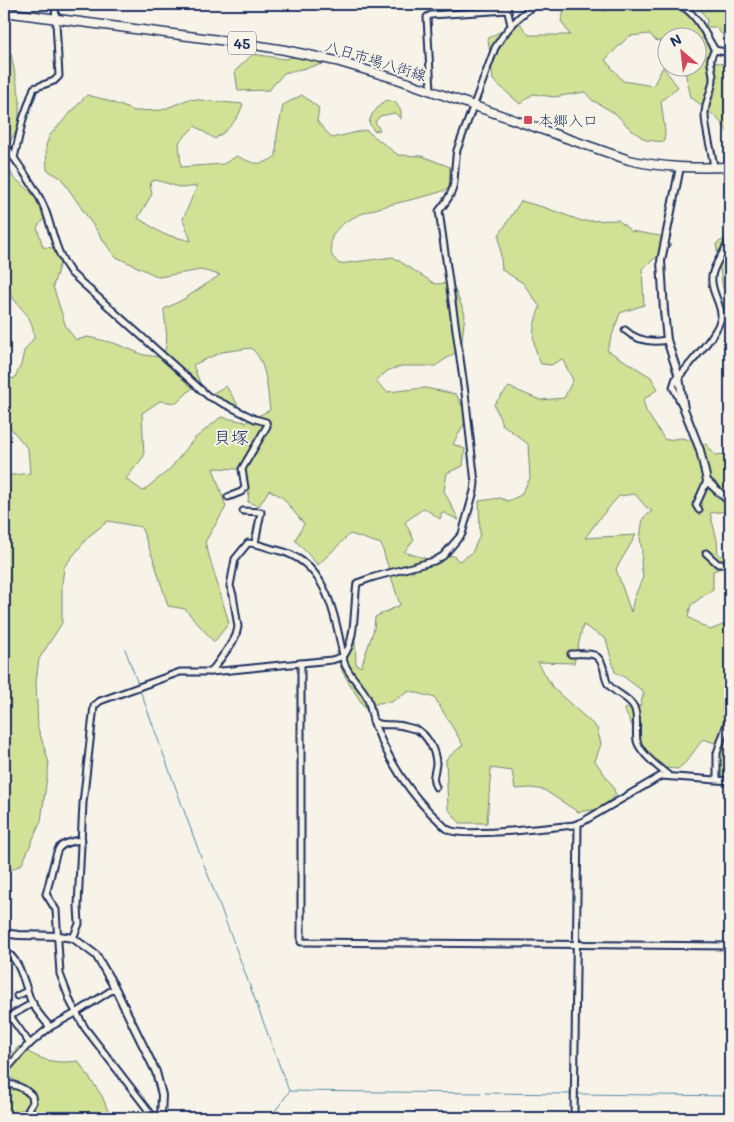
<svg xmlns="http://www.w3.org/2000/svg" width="734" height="1122" font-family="Mali,'Klee One',sans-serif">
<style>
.green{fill:#d1e195;stroke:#76887a;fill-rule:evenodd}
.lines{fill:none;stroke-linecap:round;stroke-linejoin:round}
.stream{stroke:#538ba4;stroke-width:1}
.minor-casing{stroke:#1b2f5e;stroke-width:9}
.tertiary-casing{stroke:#1b2f5e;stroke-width:10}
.primary-casing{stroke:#1b2f5e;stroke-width:11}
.minor{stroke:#f7f3e8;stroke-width:5}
.tertiary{stroke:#f7f3e8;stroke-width:6}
.primary{stroke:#f7f3e8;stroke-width:8}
.poi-dot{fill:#d1495b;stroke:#f7f3e8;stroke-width:2}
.labels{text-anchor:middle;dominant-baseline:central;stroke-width:4;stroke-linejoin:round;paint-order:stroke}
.shield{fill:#f7f3e8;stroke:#5d6a87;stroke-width:1}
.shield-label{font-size:14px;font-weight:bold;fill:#1b2f5e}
.street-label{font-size:15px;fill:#1b2f5e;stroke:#f7f3e8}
.poi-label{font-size:15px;fill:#1b2f5e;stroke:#f7f3e8;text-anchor:start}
.quarter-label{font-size:18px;fill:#1b2f5e;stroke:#f7f3e8}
</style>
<rect width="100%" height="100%" fill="#f7f3e8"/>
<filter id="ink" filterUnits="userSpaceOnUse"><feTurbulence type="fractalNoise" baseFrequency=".02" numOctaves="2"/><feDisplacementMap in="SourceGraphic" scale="10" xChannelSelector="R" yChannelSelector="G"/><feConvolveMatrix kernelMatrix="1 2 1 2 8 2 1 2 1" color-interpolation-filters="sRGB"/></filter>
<g filter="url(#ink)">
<!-- green -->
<g class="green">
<polygon points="566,4 594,4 606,11 617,4 730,4 730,45 716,27 706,27 707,20 697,4 693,10 697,24 712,49 706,59 723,64 730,69 730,135 718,119 691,97 684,68 696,68 696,38 666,38 666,43 655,40 650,34 629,36 605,60 623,81 653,86 663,67 678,87 661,101 665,132 664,142 646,140 631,130 616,114 592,100 585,92 554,97 533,94 520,104 493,80 488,38 519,22 529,35 570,35 561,21"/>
<polygon points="4,42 11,54 20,99 18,129 4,150"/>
<polygon points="253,54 285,59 298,56 323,64 284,73 269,90 238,91 235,71"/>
<path d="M87 95 103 99 135 111 162 110 189 99 243 104C238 120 229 129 215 139L195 126 179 142 181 167 223 164 237 156C253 164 261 167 276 156L277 135 283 105 302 95 319 108 317 121 332 138 366 130 398 155 422 156 450 167V188C422 202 345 206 332 237 330 242 331 250 332 256L339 264 393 257 435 284 452 283 465 314 461 349 435 366H402L389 370 375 381 387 392 425 388 456 394 468 417 453 444 465 449 463 466 447 473 444 491 459 520 442 512 440 519 424 508 405 522 414 540 404 552 431 560 442 554 454 556 459 561 472 553 480 535 479 501 500 498 508 501 521 495 530 478 528 444 502 424 494 404 509 387 540 400 564 398 573 380 562 359 551 365 541 364C531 341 531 330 540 307L523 283 502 270 499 235 521 201 546 208 582 221 618 220 631 231 660 236 671 245 642 269 644 305 620 313 607 350 651 377 658 389 643 400 646 411 665 440 682 438 706 444 715 455 730 454V511L710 513 717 540 718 554 730 560V565L713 571V589L691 605 688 617 710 630 730 622V658L726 668 730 673V778L719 776 715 743 703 739 686 762 678 769 652 767 624 709 640 706 644 692 624 677 615 672 606 639 583 625 574 663 538 662 553 688 597 728 601 744 595 761 612 785 616 795 600 809 578 812 544 790 531 788 515 789 512 771 491 768 487 823H460L448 809 446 759 463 745 435 698 410 691 391 702 378 703 366 710 343 673 336 653 345 641 355 642 356 664 361 667 374 629 375 617 400 605 381 544 350 534 318 565 295 540 304 524 282 497 269 490 259 506 248 502 249 489 238 469 213 468 226 507 205 542 229 623 214 642 185 609 168 606 154 561 141 527 108 521 89 536 64 567 62 584V623L39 659 36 681 38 728 49 763 41 821 22 864 6 873 4 906V476L30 473 28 449 4 420V376L14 379 21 365 24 351 34 338C32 313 23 314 12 296 8 291 7 283 4 277V157L13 177 29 190 40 203 45 218 37 227 43 247 53 248 61 259 53 286 66 327 76 340 88 337 114 343 144 355 160 357C172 347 164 323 164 309L184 299 220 275 201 270 159 277 114 256 61 178 47 170 46 145 50 135ZM156 180 182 188 197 186 183 219 191 241 163 234 138 218 152 194 150 182ZM251 348C267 361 267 390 270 410L246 422 221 417 194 439 170 469 143 491 126 479 144 456 142 413 160 401 177 403 190 390 200 383 193 365 222 352ZM635 494 646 507 652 511 643 518 640 538 642 552 641 563 643 577 634 598 631 612 616 569 636 535 585 538 599 519 619 496Z"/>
<polygon points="385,100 395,102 401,111 401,119 395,113 380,116 375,122 380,130 374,131 369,123 372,114"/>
<polygon points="730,235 730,291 723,288 716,244"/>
<polygon points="226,386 238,405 225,408 220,405 213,393"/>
<path d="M19 1046C40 1060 52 1064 78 1061L102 1096 111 1118H28L21 1109 19 1117 4 1111V1083L22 1086 4 1072V1063Z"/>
</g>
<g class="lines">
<!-- stream -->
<g class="stream">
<polyline points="125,649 138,684"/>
<polyline points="140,690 201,857"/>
<polyline points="203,862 234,943"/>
<polyline points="235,946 289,1091"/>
<polyline points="289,1091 481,1093"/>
<polyline points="485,1093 572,1094"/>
<polyline points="576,1094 730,1096"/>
<polyline points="270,1118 289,1092"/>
</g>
<defs>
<g id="minor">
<polyline points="506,4 511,25"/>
<path d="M678 4C697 13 704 33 715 50L730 53"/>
<polyline points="431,91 427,17 431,15 508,10"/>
<path d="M4 143C18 165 37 188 46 212 54 235 56 253 71 273L208 396 255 419 266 422 267 426 242 469 245 488 241 492 228 497"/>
<polyline points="14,158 23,119 34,88 54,81 59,76 55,4"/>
<polyline points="728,167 730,212"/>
<path d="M714 168C712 149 705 132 705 114 705 102 712 91 713 80 714 67 706 62 715 50"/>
<path d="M625 330C637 341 651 343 667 340"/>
<path d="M682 405 673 387 676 378 679 377C689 364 723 329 721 314 720 301 710 290 712 276 714 263 726 251 730 238"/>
<polyline points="699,510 696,505 707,481"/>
<polyline points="243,511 261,512 255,543"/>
<polyline points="706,553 718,564 726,564 730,566"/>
<path d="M571 654C589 654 599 650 604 670 605 675 606 681 608 684 615 694 628 696 634 707 639 718 635 730 637 741 640 753 659 768 668 775"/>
<polyline points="301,663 301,942 730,946"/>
<path d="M211 672 232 643 236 635 238 627 233 595 230 586 235 559 248 543C258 543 267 548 277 550 326 561 334 612 343 655 344 657 343 660 344 662 348 675 361 685 367 697 371 706 371 717 375 726 389 760 410 795 438 820 441 823 445 828 449 830 465 838 552 827 574 825L584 821 661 776 730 781"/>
<path d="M373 721C380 727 388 724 396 725 402 725 409 728 415 729 427 733 436 752 436 764 435 773 431 779 436 787"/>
<polyline points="717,779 717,753 728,721 727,704"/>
<path d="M82 840C74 841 65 842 59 848 55 852 49 886 46 894L56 910 60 974 71 1003 85 1028 152 1115"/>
<path d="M73 938 79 924 78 906 83 803 94 706 100 701 180 672H211L332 660C335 659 340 658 343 656 356 645 354 600 357 583L374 577 434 561 443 556 462 534 474 491 475 483 465 393 439 211C446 202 453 193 454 182 455 171 455 161 457 150L495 48C506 29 518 16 536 4"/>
<path d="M4 951C20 957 25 987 31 1001 36 1011 43 1019 50 1027"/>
<polyline points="17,996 27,991"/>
<polyline points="30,1044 10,1016 33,1003"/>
<polyline points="4,1072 26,1047 50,1027 76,1013 115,988"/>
<path d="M4 1084C15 1084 24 1087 32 1096L33 1102 24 1118"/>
<polyline points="574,1118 578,824"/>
</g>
<g id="tertiary">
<polyline points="680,167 661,261 664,311 667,340 679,377 684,409 700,450 707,481 730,502"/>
<polyline points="4,933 18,935 59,936 73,938 96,955 115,988 156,1072 162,1095 161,1118"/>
</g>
<path id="primary" d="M4 12 242 43 285 50 336 61 400 80 629 160C662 168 697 168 730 167"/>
</defs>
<!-- minor casing -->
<use href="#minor" class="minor-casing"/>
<!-- tertiary casing -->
<use href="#tertiary" class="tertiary-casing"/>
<!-- primary casing -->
<use href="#primary" class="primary-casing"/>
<!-- minor -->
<use href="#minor" class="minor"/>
<!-- tertiary -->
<use href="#tertiary" class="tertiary"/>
<!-- primary -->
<use href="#primary" class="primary"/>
</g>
</g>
<!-- markers -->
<rect class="poi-dot" x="523" y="115" width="10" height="10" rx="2.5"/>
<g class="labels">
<!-- shield labels -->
<rect class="shield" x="228" y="31.5" width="28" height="23" rx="4"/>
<g class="shield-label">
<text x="242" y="43">45</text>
</g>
<!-- street labels -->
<g class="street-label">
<text transform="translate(376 60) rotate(17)">八日市場八街線</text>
</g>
<!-- poi labels -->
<g class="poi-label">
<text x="538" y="120">本郷入口</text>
</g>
<!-- quarter labels -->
<g class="quarter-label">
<text x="231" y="437">貝塚</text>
</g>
</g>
<!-- margin -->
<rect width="734" height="1122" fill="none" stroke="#f7f3e8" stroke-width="20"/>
<rect x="10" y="10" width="714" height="1102" fill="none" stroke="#1b2f5e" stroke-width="2" filter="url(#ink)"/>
<!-- north arrow -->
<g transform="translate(682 52) rotate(332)"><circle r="24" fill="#f7f3e8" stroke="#9fa5b1"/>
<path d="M0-4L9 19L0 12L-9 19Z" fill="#d1495b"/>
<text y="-8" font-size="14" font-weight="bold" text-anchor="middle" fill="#1b2f5e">N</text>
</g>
</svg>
